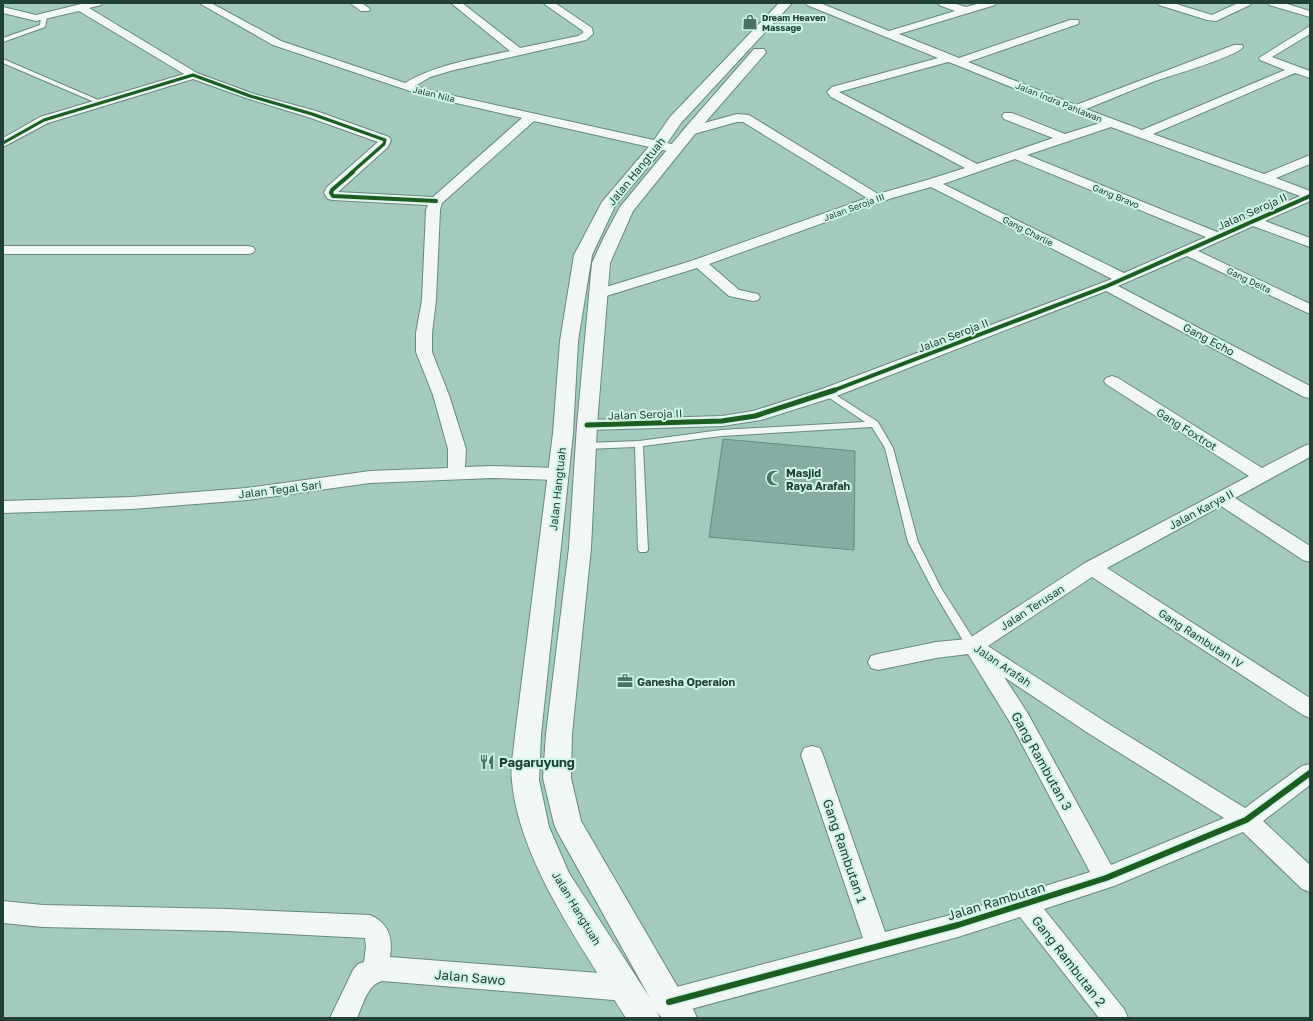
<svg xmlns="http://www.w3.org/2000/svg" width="1313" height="1021" font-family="'Golos Text',sans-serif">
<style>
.building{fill:#88aba3;stroke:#698881}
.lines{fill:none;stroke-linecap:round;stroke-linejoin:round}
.service-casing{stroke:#68887e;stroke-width:2}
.minor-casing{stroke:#68887e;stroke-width:2}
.trunk-casing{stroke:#68887e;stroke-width:2}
.service{fill:#f1f7f5;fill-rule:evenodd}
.minor{fill:#f1f7f5;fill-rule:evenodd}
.trunk{fill:#f1f7f5;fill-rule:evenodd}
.cycleway-far3-casing{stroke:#d0f4e6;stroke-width:4.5}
.cycleway-far2-casing{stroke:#d0f4e6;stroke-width:6}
.cycleway-far1-casing{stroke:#d0f4e6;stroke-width:8}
.cycleway-casing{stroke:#d0f4e6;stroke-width:9}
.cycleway-far3{stroke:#1b5e20;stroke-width:3}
.cycleway-far2{stroke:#1b5e20;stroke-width:4}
.cycleway-far1{stroke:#1b5e20;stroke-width:5}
.cycleway{stroke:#1b5e20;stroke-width:6}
.labels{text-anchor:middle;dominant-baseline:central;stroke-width:4;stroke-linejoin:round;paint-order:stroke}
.far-poi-label{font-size:9px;font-weight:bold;fill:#224136;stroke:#d0f4e6;text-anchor:start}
.far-street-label{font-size:9px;fill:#224136;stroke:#d0f4e6}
.street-label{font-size:11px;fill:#224136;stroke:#d0f4e6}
.poi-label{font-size:11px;font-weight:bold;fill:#224136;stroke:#d0f4e6;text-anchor:start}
.near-street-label{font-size:13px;fill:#224136;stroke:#d0f4e6}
.near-poi-label{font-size:13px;font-weight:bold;fill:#224136;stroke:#d0f4e6;text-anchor:start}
</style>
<rect width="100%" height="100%" fill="#a3cbbd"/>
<!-- building -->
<polygon class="building" points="723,439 855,451 854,550 709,537"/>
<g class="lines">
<defs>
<g id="service">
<polygon points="44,15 47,17 45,27 3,42 3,38 40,25 41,17"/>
<polygon points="3,59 103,102 104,103 99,104 3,63"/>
<polygon points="828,390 878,422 893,448 918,542 941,588 976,643 977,646 976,649 972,650 968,649 934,592 908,542 885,448 872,427 721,436 643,446 648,550 646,552 640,552 638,550 635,447 586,449 582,446 586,443 639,441 721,430 865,422 825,395 824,393 825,391"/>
</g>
<g id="minor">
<path d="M85 3H102L101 5 89 8 197 73 254 94 316 111 389 137 391 140 388 147 338 192 433 197 522 118 425 96 273 45 199 3H211L281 41 405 83C437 64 474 59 510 51L451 3H462L520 48 578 36 583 33V31L543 3H555L592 28 593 34 586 40 454 70 430 77 415 86 432 91 676 145 680 146 682 149 680 152 676 153 534 121 442 203 440 210 436 300 432 333V352L449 395 466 449 465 467 492 466 558 468 564 470 567 474 564 478 558 480 492 478 370 483 247 500 132 509 3 513V501L132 497 247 488 370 471 448 468V449L433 395 416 352V333L422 300 426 210 428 205 333 200 328 199 324 193 327 187 378 142 308 117 246 98 193 79 48 123 3 147V138L40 117 184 74 79 11 36 21 3 13V7L36 15Z"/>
<polygon points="350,3 362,3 370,9 369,11 361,11"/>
<path d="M806 3H820L889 31 955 11 939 5 938 3H953L966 7 980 3H996L995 5 899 34 959 58 1070 20H1078L1079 22 1078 24 968 62 1076 105 1234 45H1242L1243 47C1236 57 1170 76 1155 81 1132 90 1109 100 1086 109L1142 130 1285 70 1260 60 1259 58 1310 26V34L1272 57 1310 71V78L1295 73 1153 134 1264 174 1310 155V164L1276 178 1310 191V201L1265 221 1310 238V247L1253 226 1198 251 1310 304V314L1187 256 1118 286 1310 386V398L1304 397 1106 291 834 397 761 420 722 426 587 430 581 429 579 425 581 421 587 420 722 416 753 411 822 389 1112 279 931 187 892 198 709 264 739 290 758 294 760 297 758 300 753 301 729 296 697 268 603 297 598 298 593 297 591 294 593 291 691 261 867 198 743 122H737L690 135 686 134 684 131 686 128 737 114 749 115 878 194 927 180 965 168 831 97 827 92 832 87 938 58 807 5ZM948 62 954 64 1100 123 1065 134 1012 113H1004L1002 116 1004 119 1053 138 977 164 839 92ZM1111 127 1300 196 1217 232 1027 155ZM1015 159 1206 237 1124 273 943 184Z"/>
<polygon points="1158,3 1173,3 1212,15 1238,3 1251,3 1250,5 1216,21 1207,20 1159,5"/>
<polygon points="1268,3 1284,3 1310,11 1310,17 1269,5"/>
<polygon points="3,246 248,246 253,247 255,250 253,253 248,254 3,254"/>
<path d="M1112 376 1118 378 1262 468 1304 446 1310 444V457L1235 498 1310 546V562L1303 560 1221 506 1107 568 1310 698V718L1303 715 1092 577 988 646 1104 721 1245 808 1302 766 1310 764V785L1263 821 1310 865V892L1302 889 1243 832 1114 886 1044 909 1124 1009 1128 1018H1099L1020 917 958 937 669 1015 660 1011 656 1002 660 993 669 989 863 938 801 755 804 748 812 746 820 748 823 755 885 932 958 913 1090 872 1011 724 968 654 936 658 878 670 871 668 868 662 871 656 878 654 936 642 968 639 1085 563 1249 476 1106 384 1104 381 1106 378ZM1004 677 1088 733 1224 818 1111 865 1027 712Z"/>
<path d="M3 901 43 905 227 909 370 915C389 923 393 938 390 957L625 975 634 979 638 988 634 997 625 1001 382 981C367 985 363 1005 357 1018H330L353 970 358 964 364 962 366 947 365 938 227 931 43 927 3 923Z"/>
</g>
<path id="trunk" d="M779 3H792L681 123 663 149 615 206 592 255 578 341 573 433 541 735 539 780 549 827 569 873 650 998 558 833 554 824 543 778 546 734 569 548 577 425 592 263 604 237 620 207 685 128 754 49H764L766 52 764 55 695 134 633 211 610 263 597 425 591 548 572 734 571 778 581 821 680 991 692 1007 697 1018H662L657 1012 660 1018H626C584 950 519 861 512 781 510 766 514 750 515 735L553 433 560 341 574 255 602 202 652 143 670 117Z"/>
</defs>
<!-- service casing -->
<use href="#service" class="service-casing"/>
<!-- minor casing -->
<use href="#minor" class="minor-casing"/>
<!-- trunk casing -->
<use href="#trunk" class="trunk-casing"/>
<!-- service -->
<use href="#service" class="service"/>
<!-- minor -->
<use href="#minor" class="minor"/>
<!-- trunk -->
<use href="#trunk" class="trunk"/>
<defs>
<polyline id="cycleway-far3" points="3,143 44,120 193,75 250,96 312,114 385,140 384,144 351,173"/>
<g id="cycleway-far2">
<polyline points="353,172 332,190 331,193 333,196 436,201"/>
<polyline points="832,391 1107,286 1310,196"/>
</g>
<polyline id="cycleway-far1" points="587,425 722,421 755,416 835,390"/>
<polyline id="cycleway" points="669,1002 958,925 1106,878 1246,820 1310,773"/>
</defs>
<!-- cycleway-far3 casing -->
<use href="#cycleway-far3" class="cycleway-far3-casing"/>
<!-- cycleway-far2 casing -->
<use href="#cycleway-far2" class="cycleway-far2-casing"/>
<!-- cycleway-far1 casing -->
<use href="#cycleway-far1" class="cycleway-far1-casing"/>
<!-- cycleway casing -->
<use href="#cycleway" class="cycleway-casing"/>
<!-- cycleway-far3 -->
<use href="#cycleway-far3" class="cycleway-far3"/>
<!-- cycleway-far2 -->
<use href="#cycleway-far2" class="cycleway-far2"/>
<!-- cycleway-far1 -->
<use href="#cycleway-far1" class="cycleway-far1"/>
<!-- cycleway -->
<use href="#cycleway" class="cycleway"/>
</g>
<!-- icons -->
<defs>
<symbol id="shop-bare" viewBox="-9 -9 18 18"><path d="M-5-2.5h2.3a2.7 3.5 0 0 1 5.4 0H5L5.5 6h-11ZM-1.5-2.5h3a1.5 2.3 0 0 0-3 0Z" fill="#4f7165" stroke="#d0f4e6" stroke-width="2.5" paint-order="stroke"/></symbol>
<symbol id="mosque-bare" viewBox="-9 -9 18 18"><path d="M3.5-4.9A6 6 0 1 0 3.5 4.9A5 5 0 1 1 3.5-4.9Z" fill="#4f7165" stroke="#d0f4e6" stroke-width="2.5" paint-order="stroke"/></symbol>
<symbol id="office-bare" viewBox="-9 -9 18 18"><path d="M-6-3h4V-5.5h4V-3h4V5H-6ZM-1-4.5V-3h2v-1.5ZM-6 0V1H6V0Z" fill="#4f7165" stroke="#d0f4e6" stroke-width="2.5" paint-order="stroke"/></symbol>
<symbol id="restaurant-bare" viewBox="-9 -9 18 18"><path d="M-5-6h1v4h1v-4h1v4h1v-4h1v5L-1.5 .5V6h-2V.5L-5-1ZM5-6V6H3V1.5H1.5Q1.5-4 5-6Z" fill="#4f7165" stroke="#d0f4e6" stroke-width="2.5" paint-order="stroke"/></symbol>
</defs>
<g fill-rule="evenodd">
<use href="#shop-bare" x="739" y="11" width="22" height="22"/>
<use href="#mosque-bare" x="763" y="467" width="22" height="22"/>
<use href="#office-bare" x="614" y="670" width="22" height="22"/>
<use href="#restaurant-bare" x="476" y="751" width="22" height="22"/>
</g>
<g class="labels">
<!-- far-poi labels -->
<g class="far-poi-label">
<text x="762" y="17">Dream Heaven<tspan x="762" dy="10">Massage</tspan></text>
</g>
<!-- far-street labels -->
<g class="far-street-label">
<text transform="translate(434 94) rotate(14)">Jalan Nila</text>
<text transform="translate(1059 102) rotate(22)">Jalan Indra Pahlawan</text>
<text transform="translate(1116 196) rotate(22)">Gang Bravo</text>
<text transform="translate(854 207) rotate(-20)">Jalan Seroja III</text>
<text transform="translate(1028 231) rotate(27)">Gang Charlie</text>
<text transform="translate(1249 280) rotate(26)">Gang Delta</text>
</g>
<!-- street labels -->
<g class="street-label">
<text transform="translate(636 171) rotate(-51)">Jalan Hangtuah</text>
<text transform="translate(1252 211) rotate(-24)">Jalan Seroja II</text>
<text transform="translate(953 335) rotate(-21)">Jalan Seroja II</text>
<text transform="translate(1209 339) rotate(28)">Gang Echo</text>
<text transform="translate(645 414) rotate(-2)">Jalan Seroja II</text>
<text transform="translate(1187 429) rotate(32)">Gang Foxtrot</text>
<text transform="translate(280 489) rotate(-7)">Jalan Tegal Sari</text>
<text transform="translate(557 489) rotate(-84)">Jalan Hangtuah</text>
<text transform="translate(1201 509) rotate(-28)">Jalan Karya II</text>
<text transform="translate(1032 607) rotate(-33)">Jalan Terusan</text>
<text transform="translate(1201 638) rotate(33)">Gang Rambutan IV</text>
<text transform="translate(1003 665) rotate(34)">Jalan Arafah</text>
<text transform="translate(577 908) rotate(59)">Jalan Hangtuah</text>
</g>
<!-- poi labels -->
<g class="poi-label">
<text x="786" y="472">Masjid<tspan x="786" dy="13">Raya Arafah</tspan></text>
<text x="637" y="681">Ganesha Operaion</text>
</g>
<!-- near-street labels -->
<g class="near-street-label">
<text transform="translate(1042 761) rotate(61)">Gang Rambutan 3</text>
<text transform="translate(845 851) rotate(71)">Gang Rambutan 1</text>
<text transform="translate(996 901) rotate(-17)">Jalan Rambutan</text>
<text transform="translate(1069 961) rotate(52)">Gang Rambutan 2</text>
<text transform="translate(470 977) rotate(5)">Jalan Sawo</text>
</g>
<!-- near-poi labels -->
<g class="near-poi-label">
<text x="499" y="762">Pagaruyung</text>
</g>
</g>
<!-- border -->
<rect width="1313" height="1021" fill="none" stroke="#224136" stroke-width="8"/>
</svg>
